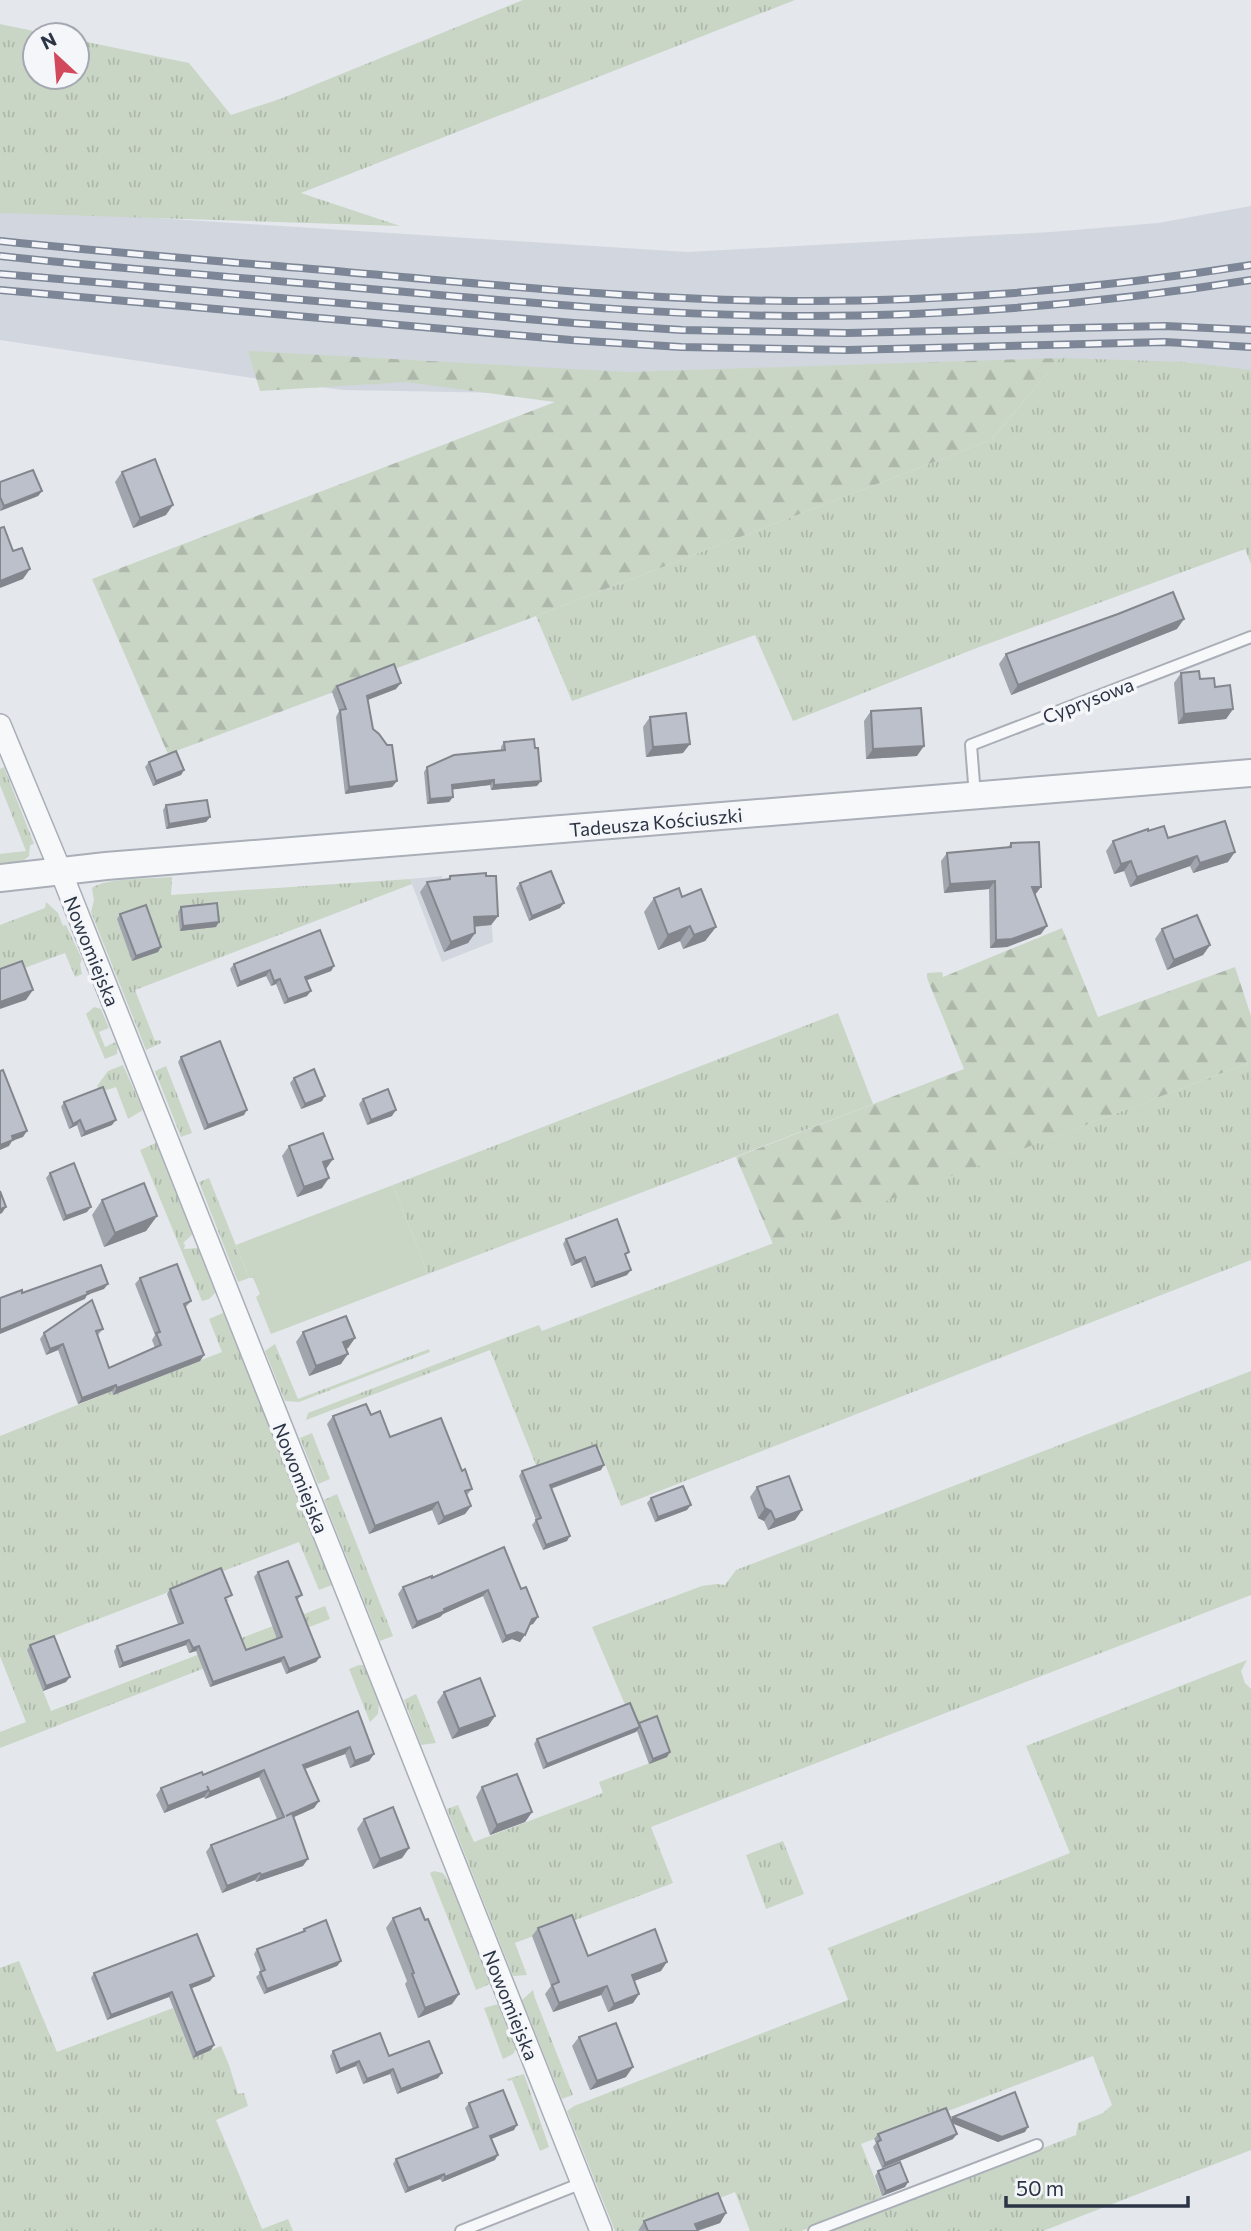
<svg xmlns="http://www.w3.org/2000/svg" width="1251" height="2231" font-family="Commissioner,sans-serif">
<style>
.built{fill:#d2d6de}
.grass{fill:url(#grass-tufts)}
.forest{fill:url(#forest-firs)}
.garden{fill:#c9d6c5}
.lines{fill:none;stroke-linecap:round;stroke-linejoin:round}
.service-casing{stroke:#a9aeb7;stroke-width:14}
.minor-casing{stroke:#a9aeb7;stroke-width:24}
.tertiary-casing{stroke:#a9aeb7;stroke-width:30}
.service{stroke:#f7f8fa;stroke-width:10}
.minor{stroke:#f7f8fa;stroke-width:21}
.tertiary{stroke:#f7f8fa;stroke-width:26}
.rail-casing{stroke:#7d8696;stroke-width:8}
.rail{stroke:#f4f6f9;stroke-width:5;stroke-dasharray:16;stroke-linecap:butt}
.wall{fill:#a1a5ae}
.shaded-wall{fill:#83868d}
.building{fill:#bbc0ca;stroke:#83868d;stroke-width:2}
.labels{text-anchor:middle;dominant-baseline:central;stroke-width:7;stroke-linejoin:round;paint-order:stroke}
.street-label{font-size:19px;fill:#2b3445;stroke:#f4f6f9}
</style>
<defs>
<pattern id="grass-tufts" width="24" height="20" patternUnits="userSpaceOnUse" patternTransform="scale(1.75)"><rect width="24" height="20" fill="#c9d6c5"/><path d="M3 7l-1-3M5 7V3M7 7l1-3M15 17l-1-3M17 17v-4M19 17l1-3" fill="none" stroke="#adb8ab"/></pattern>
<pattern id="forest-firs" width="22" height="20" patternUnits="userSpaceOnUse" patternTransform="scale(1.75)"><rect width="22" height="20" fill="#c9d6c5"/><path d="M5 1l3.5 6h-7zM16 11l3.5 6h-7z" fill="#adb8ab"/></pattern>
</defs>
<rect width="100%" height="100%" fill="#e4e7ec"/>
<!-- built -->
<g class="built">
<polygon points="1251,206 1251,374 1188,362 736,392 565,394 344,390 293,384 0,340 0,208 687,252 1051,232 1158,223"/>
<polygon points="442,876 443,886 489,885 493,942 442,962 410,879"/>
</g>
<!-- grass -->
<g class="grass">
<polygon points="523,0 795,0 301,193 400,226 0,213 0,24 52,35 35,35 35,77 77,77 77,40 189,63 231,115 280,99"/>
<polygon points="1060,358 1185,362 1251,370 1251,564 1245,549 974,649 793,721 755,635 572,701 536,616 991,440"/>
<polygon points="4,767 34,844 30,845 29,856 23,861 0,863 0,854 26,851 0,785 0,769"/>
<path d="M172 877 171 895 410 879 412 884 135 990 155 1041 160 1040 161 1043 146 1050 91 912 94 900 92 888C108 877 151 879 172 877Z"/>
<polygon points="46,902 58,913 63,926 66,925 82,959 80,964 82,974 75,977 65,953 0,977 0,925 45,908"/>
<polygon points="94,1007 101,1009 109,1028 99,1032 105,1047 118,1041 117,1054 105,1059 86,1014"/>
<polygon points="838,1013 873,1104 428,1274 393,1185"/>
<polygon points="1251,1062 1251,1260 621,1506 599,1448 538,1470 490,1350 306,1420 308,1413 539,1325 542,1331"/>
<polygon points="123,1065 143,1110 128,1119 116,1087 100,1092 97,1086 108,1071"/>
<polygon points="166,1066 192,1133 181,1137 155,1071"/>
<polygon points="158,1142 193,1234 183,1243 185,1245 184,1249 197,1248 199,1251 216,1292 209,1299 202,1301 140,1150"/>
<polygon points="209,1178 249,1278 238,1282 199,1182"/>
<polygon points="225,1312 332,1585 319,1590 299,1542 54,1636 27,1650 51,1711 325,1606 330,1619 0,1748 0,1732 26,1722 0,1656 0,1436 112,1391 113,1394 222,1352 209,1319"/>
<polygon points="275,1344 298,1399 429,1349 430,1352 299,1402 285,1401 265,1351"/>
<polygon points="1251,1371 1251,1595 651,1827 673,1883 515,1943 527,1975 513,1976 447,1809 458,1805 474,1842 603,1793 599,1782 666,1757 653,1722 635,1728 592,1627 702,1586 716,1584 725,1585 736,1570"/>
<polygon points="312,1433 330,1479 318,1484 300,1438"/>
<polygon points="337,1494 393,1636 380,1641 324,1500"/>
<polygon points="1247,1660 1241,1671 1245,1683 1251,1689 1251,2150 1043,2231 833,2231 1076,2135 1078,2123 1103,2113 1112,2105 1093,2056 861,2144 883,2199 801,2231 750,2231 735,2192 637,2231 615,2231 567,2111 574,2106 848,2000 828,1948 1070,1853 1026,1746"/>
<polygon points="359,1665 364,1665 379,1702 378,1714 370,1722 349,1669"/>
<polygon points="416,1694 417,1696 436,1743 421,1745 404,1700"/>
<polygon points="783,1841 804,1894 766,1909 746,1855"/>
<polygon points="434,1871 443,1873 450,1883 490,1984 476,1990 430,1873"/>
<polygon points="19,1961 57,2052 173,2008 193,2057 221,2046 229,2065 238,2094 244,2093 248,2106 216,2120 262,2229 288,2219 293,2231 0,2231 0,1968"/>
<polygon points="533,1990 535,1998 573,2095 562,2099 522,2000"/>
<polygon points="498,2004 516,2049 513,2054 503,2059 484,2008"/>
<polygon points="524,2074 549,2147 540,2151 512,2080 508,2081 507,2079"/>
</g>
<!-- forest -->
<g class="forest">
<polygon points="248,351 627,372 1060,358 991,440 536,616 168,754 92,579 555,402 406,382 260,391"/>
<polygon points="1062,928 1098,1017 1235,967 1251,1016 1251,1062 773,1244 736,1157 964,1069 927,978 927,973 942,972 943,977"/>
</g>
<!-- garden -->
<polygon class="garden" points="393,1185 428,1274 271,1334 256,1297 260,1294 253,1278 249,1278 236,1245"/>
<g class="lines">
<defs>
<g id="service">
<polyline points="975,796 971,745 1251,637"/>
<polyline points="461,2231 582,2183"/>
<polyline points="814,2231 1037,2145"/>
</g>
<polyline id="minor" points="0,725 61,872 601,2231"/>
<polyline id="tertiary" points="0,878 106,866 1251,773"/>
</defs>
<!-- service casing -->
<use href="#service" class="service-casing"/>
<!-- minor casing -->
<use href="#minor" class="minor-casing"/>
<!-- tertiary casing -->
<use href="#tertiary" class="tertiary-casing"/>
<!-- service -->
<use href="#service" class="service"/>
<!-- minor -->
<use href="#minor" class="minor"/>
<!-- tertiary -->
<use href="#tertiary" class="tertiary"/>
<defs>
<g id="rail">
<path d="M0 241C115 253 230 262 346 272 494 285 643 300 792 301 946 302 1099 289 1251 265"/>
<path d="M0 256C119 269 239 277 358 288 503 300 647 315 792 316 946 317 1099 304 1251 280"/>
<polyline points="0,274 574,323 682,330 847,333 1165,326 1251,330"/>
<polyline points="0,290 571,340 681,347 847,350 1165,342 1251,347"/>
</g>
</defs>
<!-- rail casing -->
<use href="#rail" class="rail-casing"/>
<!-- rail -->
<use href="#rail" class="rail"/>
</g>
<!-- wall -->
<g class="wall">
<polygon points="122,472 166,515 133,528 115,482"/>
<polygon points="0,482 42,491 38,496 0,511"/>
<polygon points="1177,629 1011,695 999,664 1006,654"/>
<polygon points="1181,673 1200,679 1215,687 1233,709 1226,719 1178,724 1174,683"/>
<polygon points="337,686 396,689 368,700 373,729 397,781 392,787 345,794 336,717 339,711 332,692"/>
<polygon points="871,711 917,756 866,759 864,721"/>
<polygon points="650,717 683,753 646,757 643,727"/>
<polygon points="504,742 537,786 491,790 490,785 452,789 453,797 449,802 427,804 424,772 427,767 501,751 501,747"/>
<polygon points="149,762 184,770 181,775 153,786 145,767"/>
<polygon points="166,805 210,817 206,822 166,829 163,810"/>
<polygon points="1148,831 1168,838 1228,862 1193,873 1190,866 1130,887 1124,871 1114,874 1106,851 1113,841"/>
<polygon points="1011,843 1035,895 1041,934 1007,947 990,948 989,889 944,893 941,861 947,853 1008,847"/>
<polygon points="450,876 486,876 498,916 491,925 474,927 475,933 468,943 444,952 420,892 427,882 447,880"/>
<polygon points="520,883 560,908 529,921 516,888"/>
<polygon points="682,897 716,927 705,941 683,949 680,941 658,950 644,912 654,898"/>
<polygon points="181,907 216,927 180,931 178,912"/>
<polygon points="120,914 158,952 132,961 117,919"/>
<polygon points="1162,929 1210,945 1203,955 1167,970 1155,939"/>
<polygon points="234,964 334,966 331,971 307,980 307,996 284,1004 276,984 271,986 266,976 237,987 230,969"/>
<polygon points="181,1057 244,1115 204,1130 178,1062"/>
<polygon points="294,1078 322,1101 301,1109 290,1083"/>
<polygon points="363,1099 392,1116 367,1125 359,1104"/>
<polygon points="64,1102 112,1125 81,1137 77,1125 69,1129 61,1107"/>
<polygon points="289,1146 325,1169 322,1188 297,1197 282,1156"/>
<polygon points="50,1173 87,1212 63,1221 46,1178"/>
<polygon points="102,1200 157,1216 146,1231 104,1247 92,1215"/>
<polygon points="566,1239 626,1257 627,1275 591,1288 581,1262 571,1266 563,1244"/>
<polygon points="140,1278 191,1301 185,1308 204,1355 200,1361 113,1395 112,1391 78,1404 58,1350 46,1355 40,1339 44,1333 103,1329 98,1335 109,1368 155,1348 152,1340 155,1335 135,1284"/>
<polygon points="303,1332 355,1338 348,1348 346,1349 341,1364 309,1376 296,1342"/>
<polygon points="371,1415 390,1437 462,1471 472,1489 467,1495 471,1506 465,1514 438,1525 432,1510 369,1534 327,1424 333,1416"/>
<polygon points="601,1470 551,1489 567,1541 543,1550 532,1525 536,1520 519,1476 522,1471"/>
<polygon points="757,1487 802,1510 795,1520 768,1530 764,1521 758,1518 750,1497"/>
<polygon points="651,1498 687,1510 655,1522 647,1503"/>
<polygon points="258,1572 302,1595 297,1600 320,1657 316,1662 286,1674 281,1662 210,1687 196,1651 189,1653 186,1645 119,1668 114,1651 117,1646 178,1624 167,1594 170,1589 229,1600 226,1601 246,1650 277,1639 254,1577"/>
<polygon points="432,1578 521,1589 538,1617 533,1624 529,1625 520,1642 512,1639 502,1643 483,1596 443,1614 440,1617 412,1629 398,1594 403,1587"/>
<polygon points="30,1645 66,1682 43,1691 27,1650"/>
<polygon points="444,1692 495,1716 488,1726 452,1739 437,1702"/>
<polygon points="358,1711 374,1754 369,1761 350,1768 345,1754 305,1769 319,1801 314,1808 293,1817 303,1866 256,1882 255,1880 222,1893 206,1852 211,1845 277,1819 259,1777 205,1799 204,1797 164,1813 156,1795 161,1788 203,1775"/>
<polygon points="639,1723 667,1757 649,1764 637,1731 543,1769 534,1744 537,1739 639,1724"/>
<polygon points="482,1787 532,1812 525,1822 490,1835 476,1797"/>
<polygon points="364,1819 409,1848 402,1858 373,1869 357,1829"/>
<polygon points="393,1918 425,1920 459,1994 452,2004 418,2018 405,1984 407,1981 386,1928"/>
<polygon points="538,1928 588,1956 661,1971 634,1981 639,1994 633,2003 608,2012 601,1995 553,2012 545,1994 551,1986 532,1936"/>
<polygon points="304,1929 341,1961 337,1966 264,1994 256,1977 261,1972 254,1954 257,1949 302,1933"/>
<polygon points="94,1973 210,1981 192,1988 211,2050 193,2058 169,1997 107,2020 91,1978"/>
<polygon points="579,2037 626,2077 590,2090 572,2046"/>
<polygon points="333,2051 389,2056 438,2078 397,2094 390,2074 363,2084 356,2066 336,2074 330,2056"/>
<polygon points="469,2103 514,2130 491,2139 495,2160 442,2182 440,2179 405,2193 393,2164 396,2159 473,2129 465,2108"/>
<polygon points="951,2120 1025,2132 998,2142 952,2123 953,2139 882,2168 873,2147 876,2143 874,2139 878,2134"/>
<polygon points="878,2171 908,2182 905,2187 882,2196 875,2176"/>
<polygon points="726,2213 720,2223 698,2231 638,2231 644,2221"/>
</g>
<!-- shaded-wall -->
<g class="shaded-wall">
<polygon points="42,491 38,496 0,511 4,506"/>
<polygon points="173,505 166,515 133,528 140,518"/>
<polygon points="30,569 23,579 0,588 0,581"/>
<polygon points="1184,619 1177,629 1011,695 1018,685"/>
<polygon points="401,683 396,689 362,702 367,696"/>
<polygon points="1233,709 1226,719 1178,724 1184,714"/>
<polygon points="690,744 683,753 646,757 653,747"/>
<polygon points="924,746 917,756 866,759 873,749"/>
<polygon points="184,770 181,775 153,786 156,781"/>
<polygon points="494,780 490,785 449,790 452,785"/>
<polygon points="397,781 392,787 345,794 349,787"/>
<polygon points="541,781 537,786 491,790 494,785"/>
<polygon points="453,797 449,802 427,804 430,799"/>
<polygon points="210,817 206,822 166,829 169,824"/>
<polygon points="1235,852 1228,862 1193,873 1200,863"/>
<polygon points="1197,856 1190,866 1130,887 1137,877"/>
<polygon points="1131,861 1124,871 1114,874 1121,864"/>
<polygon points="995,881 989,889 944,893 950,884"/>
<polygon points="1032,887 1041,887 1035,895"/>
<polygon points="564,903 560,908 529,921 532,916"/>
<polygon points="498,916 491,925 467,927 474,917"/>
<polygon points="219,922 216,927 180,931 183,926"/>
<polygon points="690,926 680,941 658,950 668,935"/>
<polygon points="1047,926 1041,934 1007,947 990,948 996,940"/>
<polygon points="716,927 705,941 683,949 694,935"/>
<polygon points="475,933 468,943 444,952 451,942"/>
<polygon points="1210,945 1203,955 1167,970 1174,960"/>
<polygon points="161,947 158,952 132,961 136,956"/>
<polygon points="334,966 331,971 302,982 305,977"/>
<polygon points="270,970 266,976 237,987 240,982"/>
<polygon points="280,979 276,984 271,986 274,981"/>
<polygon points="33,990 26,1000 0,1009 0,1002"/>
<polygon points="311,991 307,996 284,1004 288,999"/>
<polygon points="325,1096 322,1101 301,1109 305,1104"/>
<polygon points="247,1110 244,1115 204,1130 208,1125"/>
<polygon points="396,1110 392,1116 367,1125 371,1120"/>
<polygon points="80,1120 77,1125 69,1129 73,1124"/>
<polygon points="116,1120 112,1125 81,1137 85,1132"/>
<polygon points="27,1131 23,1137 12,1141 9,1146 0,1150 0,1145 12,1136"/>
<polygon points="333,1159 326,1169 323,1162"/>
<polygon points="329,1178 322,1188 297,1197 304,1187"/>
<polygon points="6,1207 2,1213 0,1214 0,1209"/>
<polygon points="91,1207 87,1212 63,1221 66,1216"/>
<polygon points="157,1216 146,1231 104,1247 115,1233"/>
<polygon points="585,1257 581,1262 571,1266 575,1261"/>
<polygon points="631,1270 627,1275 591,1288 595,1283"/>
<polygon points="108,1284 104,1289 87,1295 85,1299 0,1334 0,1330"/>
<polygon points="355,1338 348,1348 337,1352 343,1342"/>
<polygon points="63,1344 58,1350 46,1355 50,1349"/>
<polygon points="348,1354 341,1364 309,1376 316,1366"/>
<polygon points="204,1355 200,1361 113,1395 117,1388"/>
<polygon points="116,1385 112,1391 78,1404 82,1398"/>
<polygon points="604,1465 601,1470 546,1490 550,1485"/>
<polygon points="438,1502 432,1510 369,1534 375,1526"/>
<polygon points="691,1505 687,1510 655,1522 658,1517"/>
<polygon points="471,1506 465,1514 438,1525 444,1517"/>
<polygon points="765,1508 771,1511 764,1521 758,1518"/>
<polygon points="802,1510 795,1520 768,1530 775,1520"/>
<polygon points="570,1536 567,1541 543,1550 546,1545"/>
<polygon points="488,1590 483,1596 443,1614 440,1617 412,1629 417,1622"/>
<polygon points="538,1617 533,1624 527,1626 532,1619"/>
<polygon points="517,1632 525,1635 520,1642 512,1639 502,1643 506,1636"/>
<polygon points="189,1640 186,1645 119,1668 123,1663"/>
<polygon points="199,1646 196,1651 189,1653 193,1648"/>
<polygon points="284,1657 281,1662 210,1687 213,1682"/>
<polygon points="320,1657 316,1662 286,1674 289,1669"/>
<polygon points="70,1677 66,1682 43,1691 46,1686"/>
<polygon points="495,1716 488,1726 452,1739 459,1729"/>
<polygon points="640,1727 636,1732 543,1769 547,1764"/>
<polygon points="350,1747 345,1754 299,1771 303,1765"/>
<polygon points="670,1752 667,1757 649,1764 653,1759"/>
<polygon points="374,1754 369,1761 350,1768 355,1761"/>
<polygon points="264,1770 259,1777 205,1799 210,1792"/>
<polygon points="209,1790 204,1797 164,1813 168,1806"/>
<polygon points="319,1801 314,1808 281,1823 286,1816"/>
<polygon points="532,1812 525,1822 490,1835 497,1825"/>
<polygon points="409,1848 402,1858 373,1869 380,1859"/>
<polygon points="308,1859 303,1866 256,1882 261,1875"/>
<polygon points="260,1873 255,1880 222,1893 227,1886"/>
<polygon points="341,1961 337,1966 264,1994 267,1989"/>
<polygon points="667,1962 661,1971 626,1984 632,1975"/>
<polygon points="214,1976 210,1981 187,1990 190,1985"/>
<polygon points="607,1986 601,1995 553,2012 559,2003"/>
<polygon points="172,1992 169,1997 107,2020 111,2015"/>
<polygon points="459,1994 452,2004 418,2018 425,2008"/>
<polygon points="639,1994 633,2003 608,2012 614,2004"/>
<polygon points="214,2045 211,2050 193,2058 196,2053"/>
<polygon points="359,2061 356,2066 336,2074 340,2069"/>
<polygon points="633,2067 626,2077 590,2090 597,2081"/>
<polygon points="393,2069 390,2074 363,2084 367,2079"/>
<polygon points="442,2073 438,2078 397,2094 401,2089"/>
<polygon points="953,2117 1028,2127 1025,2132 998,2142 949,2122"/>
<polygon points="517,2125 514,2130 486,2141 490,2136"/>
<polygon points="957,2134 953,2139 882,2168 885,2163"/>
<polygon points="498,2155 495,2160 442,2182 445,2177"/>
<polygon points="444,2174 440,2179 405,2193 408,2188"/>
<polygon points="908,2182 905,2187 882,2196 886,2191"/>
<polygon points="726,2213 720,2223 696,2231 695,2224"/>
</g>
<!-- building -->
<g class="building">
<polygon points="155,459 173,505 140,518 122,472"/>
<polygon points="33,470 42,491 4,506 0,497 0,482"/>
<polygon points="4,527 13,551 22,548 30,569 0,581 0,528"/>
<polygon points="1173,592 1184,619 1018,685 1006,654 1118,614"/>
<polygon points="394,664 401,683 367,696 373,729 379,734 387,745 392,745 397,781 349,787 340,710 346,709 337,686"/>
<polygon points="1199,671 1200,679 1214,678 1215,687 1230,685 1233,709 1184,714 1181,673"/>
<polygon points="921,708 924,746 873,749 871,711"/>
<polygon points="686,713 690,744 653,747 650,717"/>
<polygon points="534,739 535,748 538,748 541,781 494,785 494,780 452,785 453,797 430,799 427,767 454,755 505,750 504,742"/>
<polygon points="176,751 184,770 156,781 149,762"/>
<polygon points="207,800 210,817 169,824 166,805"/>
<polygon points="1225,821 1235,852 1200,863 1197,856 1137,877 1131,861 1121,864 1113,841 1148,829 1148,831 1164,826 1168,838"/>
<polygon points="1039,842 1041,887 1032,887 1047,926 1012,939 996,940 995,881 950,884 947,853 1011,847 1011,843"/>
<polygon points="551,871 564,903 532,916 520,883"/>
<polygon points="486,873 486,876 496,876 498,916 474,917 475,933 451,942 427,882 450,879 450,876"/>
<polygon points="679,888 682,897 701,889 716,927 694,935 690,926 668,935 654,898"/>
<polygon points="217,903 219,922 183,926 181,907"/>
<polygon points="146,905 161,947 136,956 120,914"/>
<polygon points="1197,915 1210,945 1174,960 1162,929"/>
<polygon points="320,930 334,966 305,977 311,991 288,999 280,979 274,981 270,970 240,982 234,964"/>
<polygon points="22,961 33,990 0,1002 0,969"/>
<polygon points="220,1041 247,1110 208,1125 181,1057"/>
<polygon points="314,1069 325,1096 305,1104 294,1078"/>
<polygon points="3,1070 27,1131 12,1136 13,1140 0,1145 0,1071"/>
<polygon points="103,1087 116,1120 85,1132 80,1120 73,1124 64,1102"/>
<polygon points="388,1089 396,1110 371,1120 363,1099"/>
<polygon points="323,1133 333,1159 323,1162 329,1178 304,1187 289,1146"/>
<polygon points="74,1163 91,1207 66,1216 50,1173"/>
<polygon points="144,1183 157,1216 115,1233 102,1200"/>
<polygon points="0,1191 6,1207 0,1209"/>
<polygon points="617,1219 629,1252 625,1254 631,1270 595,1283 585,1257 575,1261 566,1239"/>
<polygon points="177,1264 191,1301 184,1304 204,1355 117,1388 116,1385 82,1398 63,1344 50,1349 44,1333 92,1300 103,1329 96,1331 109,1368 161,1345 156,1333 160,1332 140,1278"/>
<polygon points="101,1265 108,1284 87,1292 88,1294 0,1330 0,1298 22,1290 22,1293"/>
<polygon points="346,1316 355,1338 343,1342 348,1354 316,1366 303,1332"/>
<polygon points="366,1404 371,1415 380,1411 390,1437 441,1418 462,1471 465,1469 472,1489 465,1491 471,1506 444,1517 438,1502 375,1526 333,1416"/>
<polygon points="596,1445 604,1465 550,1485 570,1536 546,1545 536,1520 541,1518 522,1471"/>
<polygon points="789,1476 802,1510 775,1520 771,1511 765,1508 757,1487"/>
<polygon points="683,1486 691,1505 658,1517 651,1498"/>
<polygon points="504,1547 521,1589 526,1587 538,1617 532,1619 525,1635 517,1632 506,1636 488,1590 444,1609 445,1611 417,1622 403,1587 432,1576 432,1578"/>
<polygon points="288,1561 302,1595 296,1597 320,1657 289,1669 284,1657 213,1682 199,1646 193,1648 189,1640 123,1663 117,1646 183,1623 170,1589 221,1568 232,1595 225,1598 246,1650 282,1637 258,1572"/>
<polygon points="54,1636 70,1677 46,1686 30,1645"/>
<polygon points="480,1678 495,1716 459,1729 444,1692"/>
<polygon points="630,1703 640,1727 547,1764 537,1739"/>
<polygon points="358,1711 374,1754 355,1761 350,1747 303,1765 319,1801 286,1816 292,1813 308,1859 261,1875 260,1873 227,1886 211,1845 284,1817 264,1770 210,1792 207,1786 209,1790 168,1806 161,1788 202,1772 203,1775"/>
<polygon points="657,1716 670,1752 653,1759 639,1723"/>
<polygon points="517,1774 532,1812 497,1825 482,1787"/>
<polygon points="393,1807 409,1848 380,1859 364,1819"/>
<polygon points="420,1908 425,1920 428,1919 459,1994 425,2008 412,1974 414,1973 393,1918"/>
<polygon points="572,1915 588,1956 655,1929 667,1962 632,1975 639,1994 614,2004 607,1986 559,2003 552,1985 559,1982 538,1928"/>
<polygon points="326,1920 341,1961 267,1989 260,1972 265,1970 257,1949 305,1931 304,1929"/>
<polygon points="197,1934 214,1976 190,1985 214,2045 196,2053 172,1992 111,2015 94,1973"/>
<polygon points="616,2023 633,2067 597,2081 579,2037"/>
<polygon points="380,2033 389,2056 429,2041 442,2073 401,2089 393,2069 367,2079 359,2061 340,2069 333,2051"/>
<polygon points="503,2090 517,2125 490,2136 498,2155 445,2177 444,2174 408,2188 396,2159 478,2127 469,2103"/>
<polygon points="1015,2092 1028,2127 1002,2137 953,2117"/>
<polygon points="946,2108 957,2134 885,2163 877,2142 881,2140 878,2134"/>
<polygon points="900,2162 908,2182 886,2191 878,2171"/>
<polygon points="718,2193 726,2213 695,2224 698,2231 648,2231 644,2221"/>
</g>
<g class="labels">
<!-- street labels -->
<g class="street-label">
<text transform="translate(1088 700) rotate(-21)">Cyprysowa</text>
<text transform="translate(656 822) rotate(-5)">Tadeusza Kościuszki</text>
<text transform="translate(92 951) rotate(68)">Nowomiejska</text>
<text transform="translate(301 1478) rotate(68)">Nowomiejska</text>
<text transform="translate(511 2005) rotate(68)">Nowomiejska</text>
</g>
</g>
<!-- north arrow -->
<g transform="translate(56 56) rotate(334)"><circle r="33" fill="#f4f6f9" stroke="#a4a8b1" stroke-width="2"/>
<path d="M0-5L12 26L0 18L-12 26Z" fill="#d1495b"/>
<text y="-10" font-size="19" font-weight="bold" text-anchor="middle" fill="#2b3445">N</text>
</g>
<!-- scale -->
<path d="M1006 2196v10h182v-10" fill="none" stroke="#2b3445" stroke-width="3.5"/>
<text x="1016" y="2196" font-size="21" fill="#2b3445" stroke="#f4f6f9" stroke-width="5" paint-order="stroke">50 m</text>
</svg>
